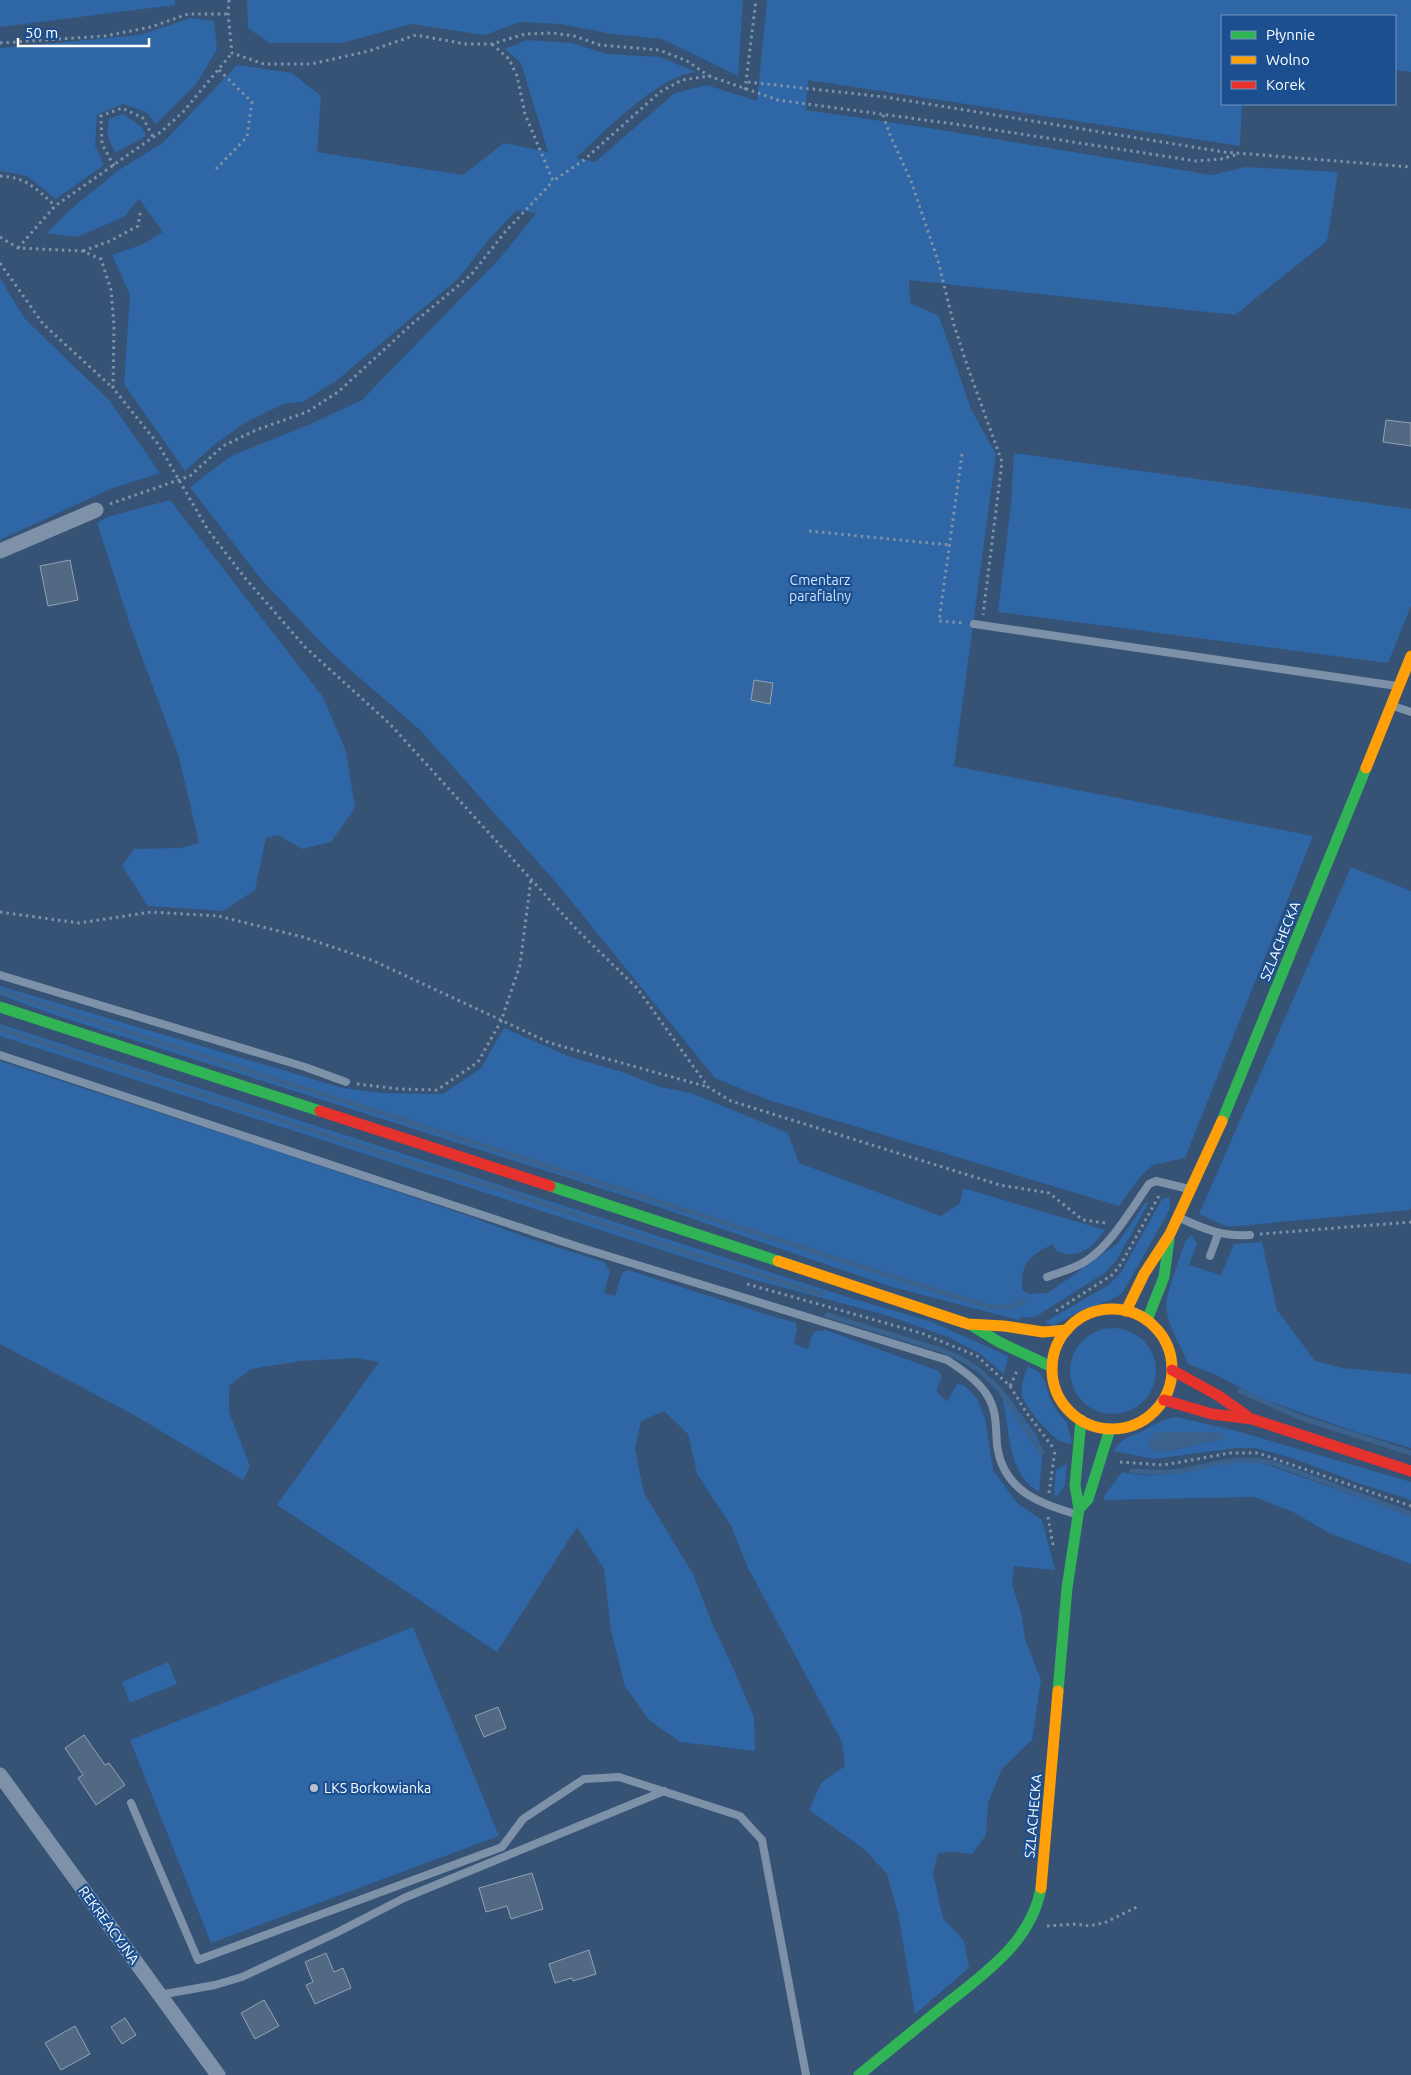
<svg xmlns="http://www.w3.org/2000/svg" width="1411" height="2075" font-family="Ubuntu,sans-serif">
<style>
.green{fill:#2f66a5;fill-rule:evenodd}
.water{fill:#3b618d}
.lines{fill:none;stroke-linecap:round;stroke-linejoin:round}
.stream{stroke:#3b618d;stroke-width:5}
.building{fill:#526984;stroke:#92a2b6}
.path{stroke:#7d92a8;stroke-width:3;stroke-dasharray:2.5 4;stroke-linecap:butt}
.lane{stroke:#7d92a8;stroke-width:8}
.street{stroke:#7d92a8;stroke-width:15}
.fast{stroke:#30b455;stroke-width:11}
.slow{stroke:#ff9f0a;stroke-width:11}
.jam{stroke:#e5322d;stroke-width:11}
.poi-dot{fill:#b9c2ce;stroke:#1b4f8f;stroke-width:2}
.labels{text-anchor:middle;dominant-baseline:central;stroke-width:4.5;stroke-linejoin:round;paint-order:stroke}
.park-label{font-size:14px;fill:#cfe3fa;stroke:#1b4f8f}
.street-label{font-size:14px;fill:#fff;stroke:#1b4f8f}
.poi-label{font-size:14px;fill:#fff;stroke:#1b4f8f;text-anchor:start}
</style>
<rect width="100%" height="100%" fill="#365274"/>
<!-- green -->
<g class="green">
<polygon points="0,0 175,0 175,5 0,27"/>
<polygon points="247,0 743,0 738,76 662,39 612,34 560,24 520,22 485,35 411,24 342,43 269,43 248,28"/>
<path d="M767 0H1411V72L1395 70V16H1222V104H1242L1240 146 808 80 806 110 929 128 1212 175 1245 167 1338 172 1327 241 1235 315 909 280 910 303 939 316 971 409 996 454 954 766 1313 836 1185 1158 1153 1165 1142 1175 1119 1206 768 1100 715 1078 554 880 421 731 330 652 260 578 190 487 231 456 306 426 362 400 501 257 536 213 517 210 490 238 459 278 336 381 303 402 283 404 243 424 214 445 185 471 124 384 130 295 112 255 141 245 163 232 139 199 124 217 77 237 47 233 72 208 119 170 164 142 237 65 292 73 321 96 317 152 463 175 504 143 548 152 521 63 505 49 527 40 572 43 607 54 660 57 696 72C658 76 604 132 576 158L595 162 675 93 707 85 757 101Z"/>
<polygon points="191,18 214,21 217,49 197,83 156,124 146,112 123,104 97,115 95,145 104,165 56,199 27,176 0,171 0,48 140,35"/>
<polygon points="123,114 142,127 146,136 115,153 107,134 109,119"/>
<polygon points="0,278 25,319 109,400 160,473 110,489 0,540"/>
<polygon points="1014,453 1411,509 1411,606 1388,663 998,612 1011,504"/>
<polygon points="170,500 323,697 346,751 355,808 331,842 302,849 278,835 266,838 255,890 223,911 148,906 122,866 134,849 180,848 199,843 179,757 130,625 97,523 107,517"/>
<polygon points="1351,867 1411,891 1411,1207 1410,1210 1228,1227 1199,1214"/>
<path d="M0 986 343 1088 382 1093 443 1094 481 1068 504 1028 568 1056 625 1073 660 1087 691 1093 788 1133 799 1163 941 1216 960 1203 963 1188 1105 1230C1092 1247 1080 1261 1056 1251L1053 1244C1029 1256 1021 1262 1022 1290L1029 1294 1048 1293 1118 1243 1145 1203 1149 1202 1116 1261 1106 1272 1035 1317H1021L1019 1320 892 1287 644 1202 55 1015 0 995Z"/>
<polygon points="0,1024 841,1295 932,1322 1008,1356 1004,1374 979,1353 948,1337 889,1316 752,1279 0,1036"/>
<polygon points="0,1061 261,1146 469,1216 531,1239 604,1262 610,1272 604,1293 615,1296 622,1273 628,1270 778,1318 795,1322 797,1329 794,1344 808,1349 811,1337 816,1331 826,1330 939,1371 942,1377 936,1391 947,1402 957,1384 964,1385 977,1398 985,1418 993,1470 1017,1503 1042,1520 1055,1570 1014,1566 1012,1585 1021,1612 1025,1639 1041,1680 1032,1740 1002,1769 988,1803 986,1835 972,1854 955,1852 938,1853 933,1873 943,1918 964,1941 969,1968 915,2014 898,1913 887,1874 864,1849 809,1810 821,1783 845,1766 842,1742 748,1568 731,1526 697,1474 688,1434 664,1411 641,1421 635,1449 644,1493 693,1574 712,1623 734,1670 754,1717 755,1751 680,1742 649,1720 625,1686 611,1630 604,1569 577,1527 497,1652 277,1505 379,1362 357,1358 301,1361 251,1369 229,1386 229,1412 250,1466 243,1480 134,1415 0,1344"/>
<path d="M1169 1197 1170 1209 1123 1292C1110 1303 1099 1303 1084 1310 1073 1314 1063 1321 1053 1326L1045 1322 1107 1286 1120 1274 1162 1199Z"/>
<path d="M1191 1235 1197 1244 1189 1265 1221 1275 1234 1244 1262 1242 1277 1310 1315 1361 1342 1368 1411 1374V1448L1350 1430 1260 1398 1214 1374 1188 1364C1181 1345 1167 1326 1166 1305 1166 1294 1181 1255 1185 1242Z"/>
<circle cx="1113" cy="1371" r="43"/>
<path d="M1028 1366 1039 1372 1045 1382 1050 1399 1058 1413 1067 1423 1072 1444C1068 1443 1063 1443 1060 1441 1050 1435 1025 1408 1022 1396 1020 1386 1025 1375 1028 1366Z"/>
<path d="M1007 1395 1036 1435 1043 1450 1039 1492C1006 1473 1011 1431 1002 1399Z"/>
<path d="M1177 1417 1237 1431 1411 1482V1500L1361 1484 1292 1458 1255 1448H1236L1154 1459 1114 1451C1121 1438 1130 1437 1143 1431 1155 1424 1163 1419 1177 1417ZM1157 1432H1208L1222 1434V1440C1214 1441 1206 1442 1198 1444 1182 1447 1167 1456 1151 1450L1149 1445Z"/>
<path d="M1239 1461H1254L1268 1465 1411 1516V1564L1329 1533 1293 1512 1254 1497 1104 1500 1105 1495 1122 1472C1162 1482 1199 1466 1239 1461Z"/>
<polygon points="1067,1464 1065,1485 1058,1495 1054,1495 1056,1470"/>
<polygon points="413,1627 499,1836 211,1943 130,1740"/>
<polygon points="168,1662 177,1684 130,1703 122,1682"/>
</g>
<!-- water -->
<path class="water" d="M1156 1432H1208L1222 1434 1224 1437 1222 1440C1214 1441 1206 1442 1198 1444 1181 1447 1167 1456 1150 1450 1148 1442 1151 1437 1156 1432Z"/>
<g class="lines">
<!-- stream -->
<g class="stream">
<polyline points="0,991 947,1294 991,1307 1012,1307 1024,1300"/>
<polyline points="0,1029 415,1164 490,1186 680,1250 821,1294"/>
<polyline points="827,1315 941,1350 962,1359 980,1371 999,1389 1042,1453"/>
<polyline points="1240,1391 1299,1417 1411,1453"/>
<path d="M1132 1471C1148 1472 1164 1473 1180 1471 1213 1465 1239 1455 1273 1463L1411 1514"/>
</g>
</g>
<!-- building -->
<g class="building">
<polygon points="1386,420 1411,423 1411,446 1383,442"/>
<polygon points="70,560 78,600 48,606 40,566"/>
<polygon points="754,680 773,683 770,704 751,700"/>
<polygon points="498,1707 506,1728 484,1737 475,1716"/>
<polygon points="84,1735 105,1765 109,1763 125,1785 96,1805 78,1778 83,1775 65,1748"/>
<polygon points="532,1873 543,1909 511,1919 507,1906 486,1912 479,1888"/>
<polygon points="589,1950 596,1974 573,1981 572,1978 555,1983 549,1964"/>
<polygon points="326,1953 334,1972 343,1968 351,1988 315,2004 306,1985 313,1982 305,1962"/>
<polygon points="264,2000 279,2026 255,2039 241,2013"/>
<polygon points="125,2018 136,2035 122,2044 111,2027"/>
<polygon points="75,2026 90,2054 61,2070 45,2043"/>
</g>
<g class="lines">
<!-- path -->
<g class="path">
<polyline points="229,0 228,14 232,53 264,64 311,64 369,51 416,35 465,44 492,44 525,34 552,33 574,36 600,45 659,50 687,61 709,76"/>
<polyline points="0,43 105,36 151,27 188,14 228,14"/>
<polyline points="492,44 509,59 517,76 525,114 553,181 584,160 660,92 682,80 709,76 778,100 969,126 1196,161 1221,159 1239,154"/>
<polyline points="748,82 885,97 1224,152 1411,167"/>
<polyline points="745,90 756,0"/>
<polyline points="883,115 890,135 911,181 938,261 954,325 968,368 1002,462 983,615"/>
<polyline points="114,166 102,144 101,116 122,108 143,118 153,137"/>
<polyline points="216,169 247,137 252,102 219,70"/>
<path d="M0 176C26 177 37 189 55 206"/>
<polyline points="0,237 18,248 82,251 101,259 111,290 114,325 113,388 158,444 208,530 245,578 305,647 389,723 578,931 637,988 708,1087 731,1101 1000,1185 1049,1193 1083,1220 1106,1223"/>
<polyline points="18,248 55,206 162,131 183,112 232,53"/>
<polyline points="83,251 110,241 138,226 140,213"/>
<polyline points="0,263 43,324 113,388"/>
<polyline points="962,454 939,621 963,623"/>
<polyline points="110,504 190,476 223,446 256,430 307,412 338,392 412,324 471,275 505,232 553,181"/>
<polyline points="809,531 950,545"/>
<polyline points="0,912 79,923 151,912 218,916 303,937 374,961 550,1043 708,1087"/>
<polyline points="357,1084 399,1089 437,1090 478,1062 501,1021 520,965 531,879"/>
<polyline points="1260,1234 1411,1222"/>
<polyline points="747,1284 921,1333 977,1356 1010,1386 1026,1412 1055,1450"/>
<polyline points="1056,1311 1112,1275 1121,1264 1160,1194"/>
<polyline points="1010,1386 1017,1371"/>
<polyline points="1120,1462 1164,1465 1230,1453 1258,1453 1411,1506"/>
<polyline points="1049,1493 1055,1450"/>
<polyline points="1048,1517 1053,1545"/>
<polyline points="1047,1926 1076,1924 1089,1926 1104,1923 1137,1907"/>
</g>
<!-- lane -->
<g class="lane">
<polyline points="974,624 1397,686"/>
<polyline points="1393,706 1411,712"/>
<polyline points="0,975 305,1067 346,1082"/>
<path d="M0 1055 579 1247 947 1360C964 1371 985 1385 992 1405 998 1420 995 1436 998 1451 1006 1491 1040 1504 1076 1514"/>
<path d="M1180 1218C1204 1229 1223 1237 1250 1235"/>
<polyline points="1210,1256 1218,1234"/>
<path d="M1047 1277C1060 1272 1074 1269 1086 1261 1111 1245 1132 1208 1149 1184L1156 1181 1189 1189"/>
<polyline points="131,1803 198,1960 502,1847 523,1819 584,1779 619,1777 740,1816 762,1840 806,2075"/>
<polyline points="159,1995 215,1985 242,1977 336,1933 404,1898 664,1791"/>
</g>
<!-- street -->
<g class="street">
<polyline points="0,551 96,510"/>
<polyline points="0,1775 218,2075"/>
</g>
<!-- fast -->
<g class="fast">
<polyline points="0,1007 320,1111"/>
<polyline points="1222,1121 1366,768"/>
<polyline points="550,1186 778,1261"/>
<polyline points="1147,1320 1164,1277 1169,1240"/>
<polyline points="971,1325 999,1342 1052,1367"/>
<polyline points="1079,1509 1088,1499 1110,1429"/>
<polyline points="1058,1691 1067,1588 1079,1509 1075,1485 1081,1420"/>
<path d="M859 2075C886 2053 913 2031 940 2009 981 1976 1031 1944 1041 1888"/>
</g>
<!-- slow -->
<g class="slow">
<polyline points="1366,768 1411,656"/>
<polyline points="778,1261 968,1324 1004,1326 1043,1332 1067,1330"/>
<circle cx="1112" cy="1369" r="60"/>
<polyline points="1126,1311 1144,1274 1170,1234 1222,1121"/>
<polyline points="1041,1888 1058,1691"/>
</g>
<!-- jam -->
<g class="jam">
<polyline points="320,1111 550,1186"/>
<polyline points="1172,1370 1219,1396 1247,1416"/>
<polyline points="1164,1400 1212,1414 1252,1419 1411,1471"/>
</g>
</g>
<!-- markers -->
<circle class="poi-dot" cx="314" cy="1788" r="5"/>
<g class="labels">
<!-- park labels -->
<g class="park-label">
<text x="820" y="580">Cmentarz<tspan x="820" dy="16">parafialny</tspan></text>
</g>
<!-- street labels -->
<g class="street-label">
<text transform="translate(1280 941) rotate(-68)">SZLACHECKA</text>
<text transform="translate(1033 1816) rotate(-85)">SZLACHECKA</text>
<text transform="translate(109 1925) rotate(54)">REKREACYJNA</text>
</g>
<!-- poi labels -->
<g class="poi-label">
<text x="324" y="1788">LKS Borkowianka</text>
</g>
</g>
<!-- legend -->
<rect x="1221" y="15" width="175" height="90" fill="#1b4f8f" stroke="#7695bc"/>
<rect x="1231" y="31" width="25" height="8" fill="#30b455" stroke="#7695bc"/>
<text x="1266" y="40" font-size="15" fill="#ffffff">Płynnie</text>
<rect x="1231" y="56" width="25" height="8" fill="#ff9f0a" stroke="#7695bc"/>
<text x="1266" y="65" font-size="15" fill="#ffffff">Wolno</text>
<rect x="1231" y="81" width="25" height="8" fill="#e5322d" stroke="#7695bc"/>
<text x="1266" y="90" font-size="15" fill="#ffffff">Korek</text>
<!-- scale -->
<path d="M18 38v8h131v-8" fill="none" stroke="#ffffff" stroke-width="2.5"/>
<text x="25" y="38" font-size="15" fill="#ffffff" stroke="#1b4f8f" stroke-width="4" paint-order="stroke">50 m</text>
</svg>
